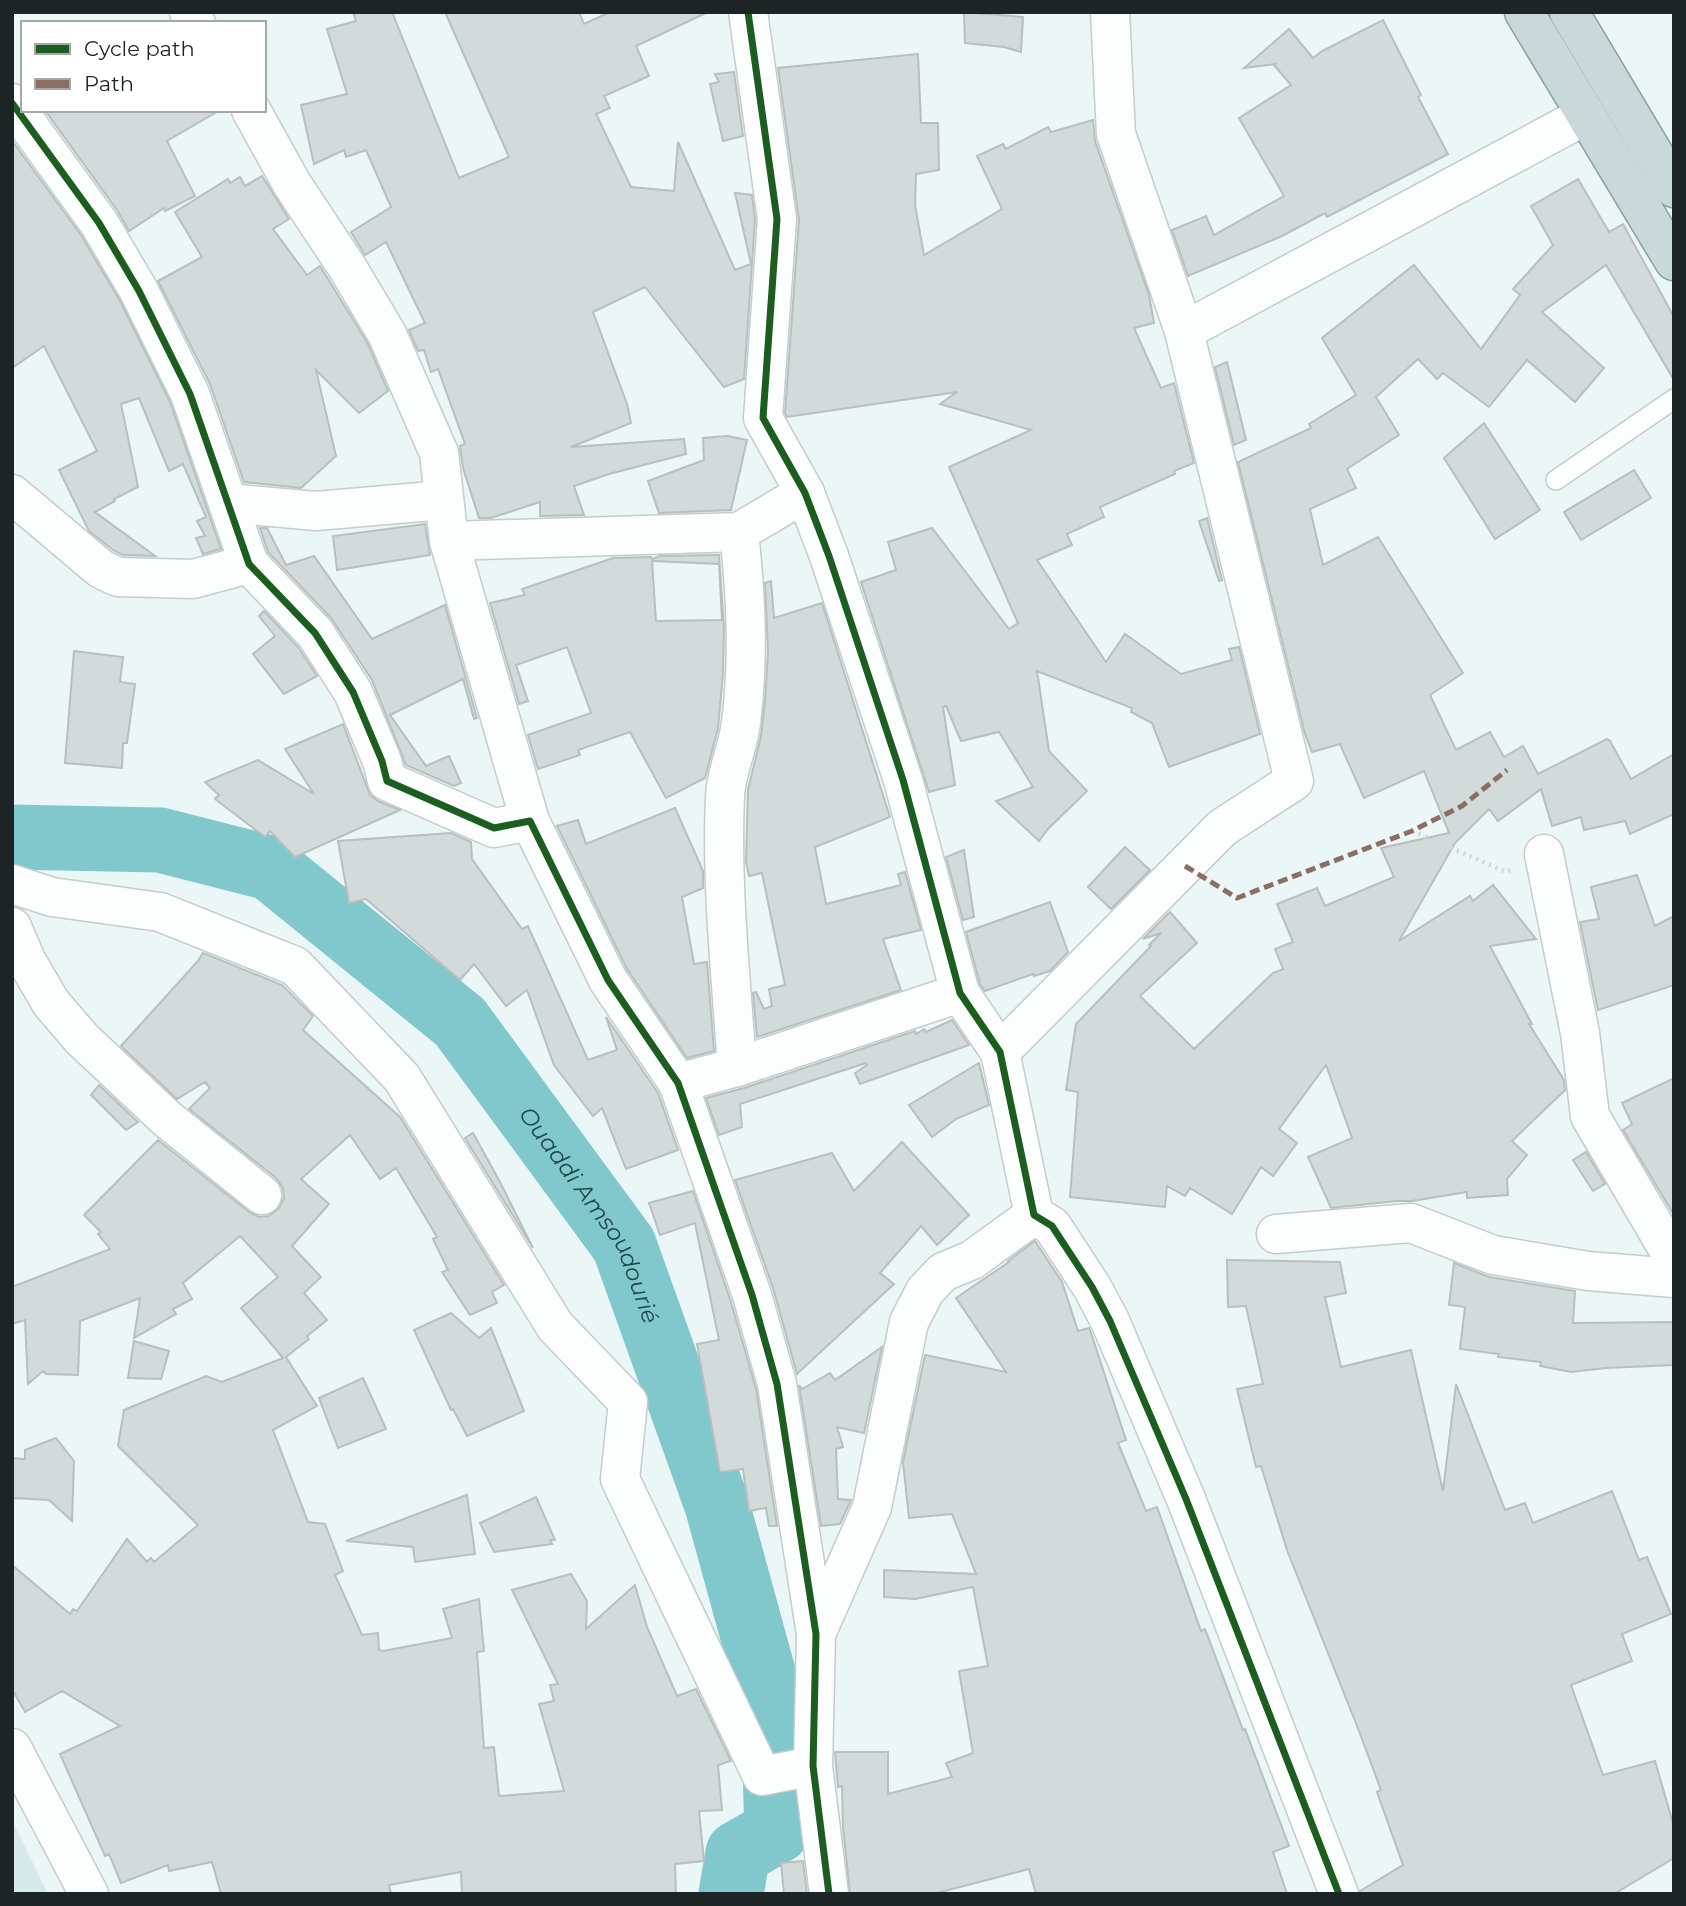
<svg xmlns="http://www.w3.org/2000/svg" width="1686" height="1906" font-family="Montserrat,sans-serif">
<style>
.built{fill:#d6eaeb}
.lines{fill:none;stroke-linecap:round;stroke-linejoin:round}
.river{stroke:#81c8cd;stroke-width:65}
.building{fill:#d2dada;stroke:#b7bfc0;stroke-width:2;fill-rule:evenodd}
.service-casing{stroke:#c4cccd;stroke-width:22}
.minor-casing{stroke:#c4cccd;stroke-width:41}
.trunk-casing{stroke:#88a1a2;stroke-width:41}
.path{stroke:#d1d4d5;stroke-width:4.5;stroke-dasharray:2 5;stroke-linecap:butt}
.service{stroke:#fcfefe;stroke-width:19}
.minor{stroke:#fcfefe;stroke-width:38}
.trunk{stroke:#c9d9da;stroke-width:38}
.quiet{stroke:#8d6e63;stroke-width:5;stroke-dasharray:10 5;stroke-linecap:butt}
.cycleway-casing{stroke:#fff;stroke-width:11}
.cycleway{stroke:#1b5e20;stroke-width:7}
.labels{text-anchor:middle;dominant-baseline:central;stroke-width:7;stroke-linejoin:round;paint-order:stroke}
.water-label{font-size:23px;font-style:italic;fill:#1e4a4e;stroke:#fff}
</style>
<rect width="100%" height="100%" fill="#ebf6f6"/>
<!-- built -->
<polygon class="built" points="12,1820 48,1894 12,1894"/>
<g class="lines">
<!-- river -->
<path class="river" id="s1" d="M12 837 160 840 270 868 460 1022 624 1245 717 1505 773 1709 777 1831 738 1853 731 1894"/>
</g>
<!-- building -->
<g class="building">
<polygon points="353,12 392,12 459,178 509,157 445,12 579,12 584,24 610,12 708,12 636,46 649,76 604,96 610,108 596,114 631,187 674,191 678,142 735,270 751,264 735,193 752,195 755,220 744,379 724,387 645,287 593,312 627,404 631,423 571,447 684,439 686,454 609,474 574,486 584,515 540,516 540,502 491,518 479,518 463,468 460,446 465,444 438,369 431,372 424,350 418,351 409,330 425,323 386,242 365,255 351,232 391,207 366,150 346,157 344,150 314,164 301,105 347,94 327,29 356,21"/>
<polygon points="964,12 1023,17 1021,52 1004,47 965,43"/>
<polygon points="1383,20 1421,95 1418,97 1448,154 1327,217 1325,213 1282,236 1188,276 1172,230 1206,216 1214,235 1284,196 1239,118 1291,85 1274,65 1275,64 1244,68 1289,29 1313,58 1322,51"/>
<polygon points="918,54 921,123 938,123 939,170 916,174 915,205 924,255 1002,209 977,156 1003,144 1006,149 1048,127 1051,132 1093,120 1095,141 1149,295 1154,323 1134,328 1161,388 1174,383 1194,463 1174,471 1175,474 1100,507 1104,517 1067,534 1072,545 1037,560 1106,662 1125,634 1181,674 1232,660 1229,649 1239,647 1260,734 1169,767 1152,723 1131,712 1132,708 1037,671 1049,751 1087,791 1048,829 1039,841 996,801 1033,787 999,732 961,741 946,706 943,707 955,785 929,792 861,582 896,570 888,542 932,528 1009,629 1018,623 949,467 1031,430 940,404 957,392 787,417 785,413 799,220 778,68"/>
<polygon points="734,72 743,136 723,141 710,84 719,82 715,74"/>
<polygon points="50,110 220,110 167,141 195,196 165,211 164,208 129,231 117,210 47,113"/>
<polygon points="13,142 81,235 120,301 170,402 221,549 203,554 196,538 205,536 197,521 206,517 183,464 169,471 139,398 121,404 138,487 114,499 115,501 95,512 155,556 123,555 113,550 89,531 59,470 97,451 44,346 12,368"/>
<polygon points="262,176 289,219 273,229 307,275 320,266 368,344 388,391 359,413 316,370 336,456 301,488 244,482 210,384 158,281 202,257 175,212 228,179 230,183 240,177 245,186"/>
<polygon points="1578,179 1609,232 1623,224 1674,317 1674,380 1606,265 1542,312 1604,368 1575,402 1527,360 1489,407 1443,373 1437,379 1418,359 1376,397 1399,435 1347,469 1356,488 1310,509 1323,565 1378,537 1463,673 1430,695 1456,750 1490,732 1504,757 1523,746 1538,774 1607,739 1610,741 1631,779 1674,754 1674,814 1630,834 1625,821 1584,830 1581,817 1552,826 1541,789 1498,821 1489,809 1455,843 1399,941 1470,896 1473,901 1493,885 1536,939 1490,946 1532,1024 1529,1024 1564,1080 1565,1090 1512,1141 1527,1155 1507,1179 1508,1195 1467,1198 1467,1192 1412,1201 1397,1201 1331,1208 1308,1157 1352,1138 1326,1065 1279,1129 1297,1143 1273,1176 1261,1167 1232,1214 1190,1188 1185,1196 1167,1186 1165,1207 1070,1197 1078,1092 1066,1090 1076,1024 1151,946 1149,945 1161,933 1143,939 1170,912 1197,943 1140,996 1194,1049 1273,973 1283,969 1275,949 1293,942 1277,904 1317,888 1325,906 1394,877 1381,848 1449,833 1424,771 1364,798 1340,744 1312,752 1305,734 1238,462 1311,428 1309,424 1356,395 1322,338 1414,265 1481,349 1520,295 1513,289 1553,245 1531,206"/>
<polygon points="1227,362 1246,440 1234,445 1215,367"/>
<polygon points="1484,423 1540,510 1495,539 1444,458"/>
<polygon points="727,436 747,440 731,510 659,513 648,481 704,460 703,438"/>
<polygon points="1634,470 1651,498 1581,540 1564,512"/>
<polygon points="1207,518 1222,580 1219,581 1199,521"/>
<polygon points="425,524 430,555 337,570 333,536"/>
<polygon points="260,528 267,528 286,565 314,556 372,639 445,605 477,718 474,719 463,679 390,715 426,766 449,756 461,783 454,786 406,765 372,680 331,618 268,552"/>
<path d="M719 555 724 628 723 674 718 728 705 778 666 798 630 732 578 750 580 755 538 769 528 735 591 713 567 647 516 665 528 701 519 704 490 603 525 595 522 589 613 558 651 557 652 559 660 556ZM652 561 719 564 722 620 656 621Z"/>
<polygon points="771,581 774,618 822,603 890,817 815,847 826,904 901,885 898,874 905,872 921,930 883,939 901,990 757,1037 753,993 756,992 764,1009 772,1006 769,989 785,985 762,873 749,876 746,862 748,790 761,736 765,701 768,652 765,583"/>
<polygon points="264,611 298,647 317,676 284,694 253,654 275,636 259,616"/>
<polygon points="74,651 123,657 120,682 135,684 127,743 123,743 122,768 65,763"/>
<polygon points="343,724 370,795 378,801 400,810 295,857 270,831 265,837 215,799 219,795 205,782 258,760 314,794 285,749"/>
<polygon points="675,808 703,871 703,888 682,897 694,964 707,962 714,1051 687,1058 627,969 557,826 578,820 586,844"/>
<polygon points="451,833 471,842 472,859 522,929 528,926 588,1060 617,1050 606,1017 658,1093 678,1150 626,1169 602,1108 593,1116 554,1065 527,990 506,1006 474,964 460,980 366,899 349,903 338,841"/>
<polygon points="1125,847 1150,870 1111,909 1088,887"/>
<polygon points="964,850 974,917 963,920 946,857"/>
<polygon points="1637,875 1655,926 1674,916 1674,985 1598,1010 1580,922 1599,919 1591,887"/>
<polygon points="1050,902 1068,952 1050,971 1034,976 1033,974 985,991 980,984 966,932"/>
<polygon points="203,953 282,985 313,1016 303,1030 400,1117 504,1285 492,1292 497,1303 470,1315 442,1272 448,1270 433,1239 437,1237 396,1168 380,1179 350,1135 301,1179 329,1204 292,1246 321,1277 304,1293 327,1320 307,1336 309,1339 286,1357 317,1406 273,1430 308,1522 325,1524 343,1571 335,1575 362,1635 378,1633 379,1650 383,1651 452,1638 443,1609 479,1599 484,1651 477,1652 484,1748 494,1747 499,1796 564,1791 539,1704 554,1701 550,1685 558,1684 512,1590 571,1574 587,1601 586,1629 635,1585 647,1627 677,1696 696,1689 731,1761 718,1765 722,1810 699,1811 704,1861 675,1864 676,1894 462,1894 461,1872 389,1885 391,1894 221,1894 212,1862 169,1871 168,1865 121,1883 109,1854 105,1856 60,1754 120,1726 62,1691 25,1712 12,1689 12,1565 70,1614 73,1609 77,1611 127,1539 147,1562 151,1558 154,1562 198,1525 118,1446 124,1410 206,1376 222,1382 283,1358 241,1308 278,1277 240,1236 183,1283 192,1299 173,1309 176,1314 134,1338 140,1298 80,1321 78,1375 46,1374 43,1371 28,1384 25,1320 12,1324 12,1287 110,1249 98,1234 101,1232 84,1215 158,1140 249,1212 259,1217 269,1216 279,1208 284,1198 283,1188 276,1178 189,1109 210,1088 205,1082 177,1099 121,1046 198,961"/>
<polygon points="952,1020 969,1045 860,1084 855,1073 867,1065 866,1063 740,1104 742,1127 719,1135 706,1098 744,1088 915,1031 916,1034 924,1029 926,1032"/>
<polygon points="979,1063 989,1105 956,1119 932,1137 909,1105"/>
<polygon points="1674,1078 1674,1215 1623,1130 1632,1124 1622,1103"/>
<polygon points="99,1085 138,1122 126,1130 91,1095"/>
<polygon points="473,1133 500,1182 533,1248 465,1138"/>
<polygon points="902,1142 969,1215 937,1245 921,1226 880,1273 894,1284 797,1374 773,1288 735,1180 832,1153 854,1191"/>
<polygon points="1586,1152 1605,1184 1593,1191 1573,1160"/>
<polygon points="693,1191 731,1302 756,1389 777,1526 769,1526 766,1508 749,1511 743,1469 720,1472 697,1344 719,1340 695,1223 660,1235 649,1203"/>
<polygon points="1035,1241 1062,1282 1078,1331 1089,1328 1090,1330 1126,1440 1118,1443 1146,1511 1157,1507 1201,1631 1205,1629 1243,1730 1245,1729 1289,1846 1273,1852 1287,1894 1036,1894 1029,1869 933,1894 850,1894 843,1827 842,1786 838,1787 835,1752 888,1752 888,1794 952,1777 946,1763 973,1753 959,1671 988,1666 973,1587 915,1599 884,1597 884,1570 976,1574 952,1514 909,1518 903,1462 925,1355 1006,1372 956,1298 1009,1262 1008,1261"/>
<polygon points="1227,1260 1340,1262 1346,1293 1325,1297 1341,1367 1411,1350 1443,1491 1456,1384 1505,1510 1525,1503 1533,1523 1612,1491 1639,1560 1647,1557 1671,1614 1622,1634 1632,1661 1571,1685 1603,1775 1655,1761 1674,1827 1674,1858 1614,1894 1360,1894 1360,1891 1403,1865 1377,1792 1381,1790 1359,1731 1287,1550 1261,1466 1256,1467 1237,1389 1263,1384 1246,1306 1228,1307"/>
<polygon points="1454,1263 1489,1277 1575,1291 1573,1323 1674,1322 1674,1365 1606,1368 1571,1372 1540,1366 1541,1362 1498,1357 1499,1354 1460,1349 1465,1307 1449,1305"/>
<polygon points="451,1313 479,1338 491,1328 524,1411 467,1436 453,1409 451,1410 414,1330"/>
<polygon points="134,1341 169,1351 161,1379 128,1378"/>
<polygon points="882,1347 864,1433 837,1427 843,1447 836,1449 838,1499 851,1500 840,1524 821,1526 799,1385 802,1389 830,1373 835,1380"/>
<polygon points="363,1378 386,1429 338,1448 319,1398"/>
<polygon points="56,1438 74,1461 72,1521 49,1500 12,1498 12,1458 25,1459 25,1450"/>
<polygon points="467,1495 475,1554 415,1562 413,1547 346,1541"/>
<polygon points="536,1497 555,1540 550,1540 552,1544 494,1552 480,1523"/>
<polygon points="803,1861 807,1894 784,1894 781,1863"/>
</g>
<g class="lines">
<defs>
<polyline id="service" points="1556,480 1674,399"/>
<g id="minor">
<polyline points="189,12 196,23"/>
<polyline points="748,12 777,219 763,418 805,493 829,556 903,780 960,993 1000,1052 1034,1215 1052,1226 1092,1287 1110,1321 1186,1499 1339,1894"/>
<polyline points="12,103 99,223 139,291 190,394 249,564 315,633 353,692 382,761 387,781 494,828 530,821 608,980 678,1083 752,1295 777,1384 816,1634 813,1766 829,1894"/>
<polyline points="251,110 292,184 347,267 387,334 439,453 449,541 530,821"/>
<polyline points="1184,331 1586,115"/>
<polyline points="12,494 101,569 118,577 193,579 249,564"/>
<polyline points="228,503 316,511 444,500"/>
<polyline points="449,541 739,532 805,493"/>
<polyline points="1544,854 1580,1033 1590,1116 1674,1259"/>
<polyline points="12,884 52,897 160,912 295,966 402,1078 555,1326 628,1402 620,1479 762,1776 813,1766"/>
<polyline points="12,927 26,960 51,1003 82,1039 166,1118 262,1195"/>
<polyline points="1000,1052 1222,828 1294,781 1184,331 1116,134 1110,12"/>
<path d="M737 1067C731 978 721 886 725 796 726 772 738 748 741 723 749 659 746 597 739 532"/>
<polyline points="678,1083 737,1067 960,993"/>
<polyline points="1276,1234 1411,1223 1493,1255 1588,1271 1674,1278"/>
<polyline points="816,1634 872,1507 909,1322 925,1291 943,1272 972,1260 1034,1215"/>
<polyline points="12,1748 89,1894"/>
</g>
<g id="trunk">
<polyline points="1524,12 1674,261"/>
<polyline points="1569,12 1674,188"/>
</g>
</defs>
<!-- service casing -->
<use href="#service" class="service-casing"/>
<!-- minor casing -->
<use href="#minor" class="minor-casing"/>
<!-- trunk casing -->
<use href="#trunk" class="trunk-casing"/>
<!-- path -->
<polyline class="path" points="1412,831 1506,872 1511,870"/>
<!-- service -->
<use href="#service" class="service"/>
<!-- minor -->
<use href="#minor" class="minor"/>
<!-- trunk -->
<use href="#trunk" class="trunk"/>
<!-- quiet -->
<polyline class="quiet" points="1185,866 1237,898 1412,831 1462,806 1507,770"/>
<defs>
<g id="cycleway">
<polyline points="748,12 777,219 763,418 805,493 829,556 903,780 960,993 1000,1052 1034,1215 1052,1226 1092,1287 1110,1321 1186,1499 1339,1894"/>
<polyline points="12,103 99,223 139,291 190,394 249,564 315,633 353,692 382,761 387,781 494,828 530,821 608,980 678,1083 752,1295 777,1384 816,1634 813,1766 829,1894"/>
</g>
</defs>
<!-- cycleway casing -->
<use href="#cycleway" class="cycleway-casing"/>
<!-- cycleway -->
<use href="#cycleway" class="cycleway"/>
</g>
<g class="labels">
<!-- water labels -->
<g class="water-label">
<text stroke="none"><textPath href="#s1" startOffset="740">Ouaddi Amsoudourié</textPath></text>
</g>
</g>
<!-- border -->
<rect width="1686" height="1906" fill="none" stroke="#1d2425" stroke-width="28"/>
<!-- legend -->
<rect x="21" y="21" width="245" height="91" fill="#ffffff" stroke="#a5a7a8" stroke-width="2"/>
<rect x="35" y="44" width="35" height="10" fill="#1b5e20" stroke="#a5a7a8" stroke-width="2"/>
<text x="84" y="56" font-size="21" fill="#1d2425">Cycle path</text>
<rect x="35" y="79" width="35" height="10" fill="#8d6e63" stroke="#a5a7a8" stroke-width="2"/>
<text x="84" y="91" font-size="21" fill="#1d2425">Path</text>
</svg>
